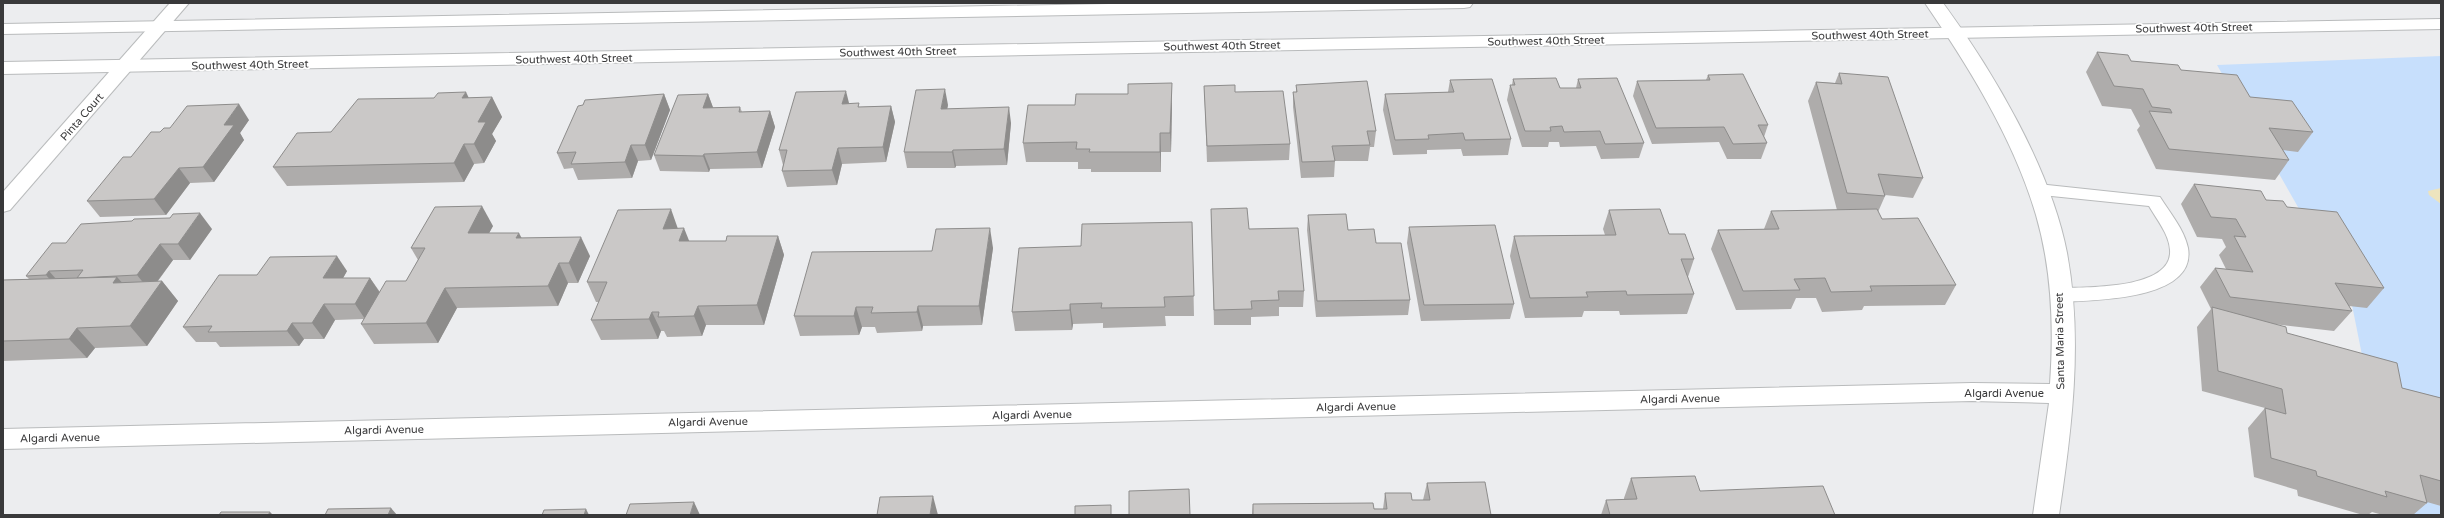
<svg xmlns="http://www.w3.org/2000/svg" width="2444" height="518" font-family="'Varela Round',sans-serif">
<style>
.green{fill:#c7dffc}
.sand{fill:#ede4be}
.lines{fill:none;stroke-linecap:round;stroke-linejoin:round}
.service-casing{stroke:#b9bbbc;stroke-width:2}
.minor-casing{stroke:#b9bbbc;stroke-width:2}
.primary-casing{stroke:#b9bbbc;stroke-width:2}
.service{fill:#fff;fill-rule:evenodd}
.minor{fill:#fff;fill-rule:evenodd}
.primary{fill:#fff;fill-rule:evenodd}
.wall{fill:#aeacab}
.shaded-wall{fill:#8d8c8b}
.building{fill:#cac8c7;stroke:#8d8c8b}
.labels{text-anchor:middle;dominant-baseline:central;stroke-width:3.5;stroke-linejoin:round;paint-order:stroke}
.street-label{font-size:11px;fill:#39393a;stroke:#fff}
</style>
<rect width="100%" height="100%" fill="#ecedef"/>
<!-- green -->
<polygon class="green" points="2441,56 2441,515 2394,515 2351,300 2217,65"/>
<!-- sand -->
<polygon class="sand" points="2441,188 2441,204 2429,195 2428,191"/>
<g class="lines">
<defs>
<path id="service" d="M2038 184 2160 197C2170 213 2184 229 2188 248 2197 301 2092 300 2060 302L2053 300 2051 295 2053 290 2060 288C2085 287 2173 290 2170 250 2169 234 2157 220 2149 206L2032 194 2029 190 2032 186Z"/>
<g id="minor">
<polygon points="170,3 189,3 10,210 3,212 3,192"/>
<path d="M1925 3H1943C1993 71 2051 169 2067 253 2083 340 2072 428 2059 515H2033L2049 403 1972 401 3 449V429L1972 383 2050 384C2054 328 2052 270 2036 215 2014 140 1969 67 1925 3Z"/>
</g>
<g id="primary">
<polygon points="1162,3 1473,3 1470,7 1464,8 3,34 3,24"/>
<polygon points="2441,19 2441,29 3,74 3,62"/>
</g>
</defs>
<!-- service casing -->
<use href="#service" class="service-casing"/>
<!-- minor casing -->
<use href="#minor" class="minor-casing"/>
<!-- primary casing -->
<use href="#primary" class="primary-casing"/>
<!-- service -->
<use href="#service" class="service"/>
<!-- minor -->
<use href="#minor" class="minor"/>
<!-- primary -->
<use href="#primary" class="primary"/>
</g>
<!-- wall -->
<g class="wall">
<polygon points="2097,52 2131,61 2181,70 2250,97 2313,132 2298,152 2283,150 2289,160 2275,180 2156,169 2137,130 2140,126 2131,109 2102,106 2086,72"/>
<polygon points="1839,73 1923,178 1913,198 1885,195 1885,196 1878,212 1882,219 1956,285 1945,305 1864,306 1862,310 1822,312 1816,298 1796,298 1791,309 1736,310 1711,249 1718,230 1764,229 1771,211 1837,210 1808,101 1816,82 1835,83"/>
<polygon points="1708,75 1768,125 1764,137 1767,143 1761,159 1727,159 1719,142 1652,144 1633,96 1637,81 1706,80"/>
<polygon points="1513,79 1560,88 1576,88 1578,79 1644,143 1639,158 1601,159 1596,146 1560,147 1559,142 1549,142 1548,147 1522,147 1507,100 1510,85 1512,85"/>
<polygon points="1450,80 1511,139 1508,155 1463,156 1461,149 1427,150 1427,154 1393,155 1383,110 1385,94 1448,92"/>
<polygon points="1296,85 1376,131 1374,147 1370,147 1368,161 1335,161 1334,177 1301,178 1293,107 1293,92 1296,92"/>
<polygon points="1204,86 1235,92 1290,144 1289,160 1207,162"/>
<polygon points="664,94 670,110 651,160 638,161 632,178 578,180 573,168 564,169 557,153 583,105"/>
<polygon points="708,94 713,108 740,107 742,112 770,111 775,127 762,168 710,169 709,172 660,171 654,155"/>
<polygon points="492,97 502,117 492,134 496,141 484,163 474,164 464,182 287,186 273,167 331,132 468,98"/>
<polygon points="1172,103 1171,152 1161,152 1161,172 1091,172 1091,169 1078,169 1078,162 1026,162 1023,143 1075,105"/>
<polygon points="849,104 860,107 891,106 895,122 886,162 842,164 837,185 787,187 782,171 783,165 779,150"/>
<polygon points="948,105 947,109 1011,123 1007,165 956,166 955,168 907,168 904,152"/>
<polygon points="249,120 240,133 244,140 214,182 190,183 166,215 100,217 87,201 131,157 170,128"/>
<polygon points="2194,184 2266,200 2287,207 2384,288 2367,308 2349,306 2352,311 2334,331 2274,324 2287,333 2402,388 2441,398 2441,506 2427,502 2427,503 2413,515 2383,515 2372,512 2368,515 2363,515 2298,496 2297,490 2254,477 2248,428 2265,408 2202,391 2197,327 2211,309 2200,287 2215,268 2226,269 2219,255 2226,247 2222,239 2197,237 2181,204"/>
<polygon points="1211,209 1249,229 1304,291 1303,307 1279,307 1279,316 1251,317 1251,325 1214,325"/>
<polygon points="1609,210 1669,234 1694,259 1688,277 1694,294 1687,314 1620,315 1619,311 1584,311 1582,317 1525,318 1510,256 1514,236 1605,235 1603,229"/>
<polygon points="1308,215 1348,230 1376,243 1410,300 1408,315 1316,317 1307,230"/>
<polygon points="1192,222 1194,316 1165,316 1166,326 1103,328 1103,323 1073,324 1072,330 1015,331 1012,312 1081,246"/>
<polygon points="493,226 489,233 521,238 590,256 578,283 568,283 558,306 457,308 438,343 374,344 361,324 364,319 335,320 324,339 304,339 299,346 220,347 216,342 196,342 183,327 257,275 347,271 343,278 370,278 380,292 406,281 418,260 411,248"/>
<polygon points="1409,227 1514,304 1510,319 1421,321 1407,243"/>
<polygon points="678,228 689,241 726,241 778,236 784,255 764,325 706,325 702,336 667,337 664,331 661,331 658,339 601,340 591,320 599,302 596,302 587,282"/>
<polygon points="212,229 190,260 173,260 158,281 162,281 178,301 147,346 95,348 87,358 3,361 3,280 29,279 26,276"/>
<polygon points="993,248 982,325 923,326 922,331 877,333 875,327 862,327 859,335 800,336 794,316 932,251"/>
<polygon points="1631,478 1700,491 1835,515 1601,515 1606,500 1624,500 1624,498"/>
<polygon points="1427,483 1491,515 1252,515 1253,504 1383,509 1385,493 1412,500 1423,500"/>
</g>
<!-- shaded-wall -->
<g class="shaded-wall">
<polygon points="1172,83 1172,103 1171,152 1170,133"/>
<polygon points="945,89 948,105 944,124 941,109"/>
<polygon points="846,91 850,107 842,104"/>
<polygon points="466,92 475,111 462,98"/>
<polygon points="664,94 670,110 651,160 645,145"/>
<polygon points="708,94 714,110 703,108"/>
<polygon points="492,97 502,117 492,134 496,141 484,163 474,144 478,122"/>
<polygon points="239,104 249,120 240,133 244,140 214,182 203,167 224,125"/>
<polygon points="891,106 895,122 886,162 883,147"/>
<polygon points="1009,107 1011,123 1007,165 1004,149"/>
<polygon points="770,111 775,127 762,168 757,152"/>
<polygon points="1160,133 1161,152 1161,172 1160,152"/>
<polygon points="464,144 474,164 464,182 454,163"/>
<polygon points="631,145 638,161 632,178 625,162"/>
<polygon points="838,148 842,164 837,185 832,170"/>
<polygon points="953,150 956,166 955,168 952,152"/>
<polygon points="704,154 710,169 709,172 703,156"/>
<polygon points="179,168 190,183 166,215 154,199"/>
<polygon points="482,206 493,226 478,253 468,233"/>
<polygon points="671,209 678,229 663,229"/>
<polygon points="200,213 212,229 190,260 178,244"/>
<polygon points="684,228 692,248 679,241"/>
<polygon points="990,228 993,248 982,325 979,306"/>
<polygon points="519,233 529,252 516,238"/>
<polygon points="778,236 784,255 764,325 757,305"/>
<polygon points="581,237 590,256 578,283 569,263"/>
<polygon points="160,244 173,260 150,291 137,275"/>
<polygon points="337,256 347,271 334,294 323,278"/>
<polygon points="559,263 568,283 558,306 548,286"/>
<polygon points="49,271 63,287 60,291 46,275"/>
<polygon points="117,277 134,296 113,283"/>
<polygon points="370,278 380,293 365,319 355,304"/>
<polygon points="162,281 178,301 147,346 130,326"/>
<polygon points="445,288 457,308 438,343 426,323"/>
<polygon points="324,304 335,320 324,339 312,323"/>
<polygon points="1070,304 1073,324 1072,330 1070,310"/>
<polygon points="698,306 706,325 702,336 694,316"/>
<polygon points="918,306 923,326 922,331 917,312"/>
<polygon points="856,307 862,327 859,335 854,316"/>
<polygon points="652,312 661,331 658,339 649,319"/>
<polygon points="292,323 304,339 299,346 287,331"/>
<polygon points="77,328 95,348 87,358 69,339"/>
<polygon points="933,496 938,515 930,515"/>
<polygon points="694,502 700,515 690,515"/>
<polygon points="391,508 397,515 388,515"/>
<polygon points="586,509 589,515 584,515"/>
<polygon points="270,512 273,515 268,515"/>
</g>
<!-- building -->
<g class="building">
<polygon points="2097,52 2128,55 2131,61 2178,65 2181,70 2237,75 2250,97 2292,101 2313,132 2269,128 2289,160 2169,149 2149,111 2172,113 2170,109 2152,107 2143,89 2114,86"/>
<polygon points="1839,73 1888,77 1923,178 1878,174 1885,196 1847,193 1816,82 1842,84"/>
<polygon points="1743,74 1768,125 1758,125 1767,143 1733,144 1724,127 1656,128 1637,81 1710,80 1708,75"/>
<polygon points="1556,78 1560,88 1581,88 1578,79 1617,78 1644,143 1605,144 1600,131 1564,132 1562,126 1550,127 1551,131 1525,131 1510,85 1515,85 1513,79"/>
<polygon points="1492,79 1511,139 1465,140 1463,133 1428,135 1429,139 1395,140 1385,94 1454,92 1450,80"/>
<polygon points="1367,81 1376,131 1367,131 1370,145 1332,146 1335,161 1302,162 1293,92 1297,92 1296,85"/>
<polygon points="1172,83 1170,133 1160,133 1160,152 1089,152 1090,149 1076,149 1077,142 1023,143 1028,105 1075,105 1076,94 1128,94 1128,84"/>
<polygon points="1235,85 1235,92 1283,91 1290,144 1207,146 1204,86"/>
<polygon points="945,89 941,109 1009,107 1004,149 953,150 952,152 904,152 916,90"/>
<polygon points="846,91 842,104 859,103 858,107 891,106 883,147 838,148 832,170 782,171 787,150 779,150 796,92"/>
<polygon points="466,92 462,98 492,97 478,122 486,122 474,144 464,144 454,163 273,167 297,133 331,132 358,99 434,98 438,93"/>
<polygon points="664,94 645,145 631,145 625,162 571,164 576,152 557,153 578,106 583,105 585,100"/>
<polygon points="708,94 703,108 740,107 739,112 770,111 757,152 704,154 703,156 654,155 678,95"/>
<polygon points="239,104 224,125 234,125 203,167 179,168 154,199 87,201 123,157 131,157 151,132 160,132 164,128 170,128 187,106"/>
<polygon points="2194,184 2261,191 2266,200 2283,201 2287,207 2337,212 2384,288 2335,283 2352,311 2230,297 2215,268 2253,272 2234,236 2246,237 2236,219 2211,217"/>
<polygon points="482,206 468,233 519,233 516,238 581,237 569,263 559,263 548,286 445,288 426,323 361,324 386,281 406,281 425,248 411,248 435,207"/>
<polygon points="1247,208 1249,229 1298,228 1304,291 1278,291 1279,300 1251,301 1252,309 1214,310 1211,209"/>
<polygon points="671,209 663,229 684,228 679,241 726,241 727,236 778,236 757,305 698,306 694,316 658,317 659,312 652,312 649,319 591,320 607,282 587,282 618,210"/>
<polygon points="1660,209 1669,234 1685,234 1694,259 1681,259 1694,294 1627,295 1626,291 1586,292 1588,297 1530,298 1514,236 1616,235 1609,210"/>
<polygon points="1877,209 1882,219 1918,218 1956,285 1870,286 1872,291 1831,292 1825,278 1794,279 1800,290 1743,291 1718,230 1779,229 1771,211"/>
<polygon points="200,213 178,244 160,244 137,275 77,278 83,270 49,271 46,275 26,276 52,243 66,243 81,224 132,221 134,219 170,218 173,214"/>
<polygon points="1346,214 1348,230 1374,229 1376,243 1401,243 1410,300 1317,301 1308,215"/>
<polygon points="1192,222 1194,296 1164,297 1165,307 1101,308 1102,303 1070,304 1070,310 1012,312 1019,248 1081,246 1082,224"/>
<polygon points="1495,225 1514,304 1424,305 1409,227"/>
<polygon points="990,228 979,306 918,306 917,312 871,313 873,307 856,307 854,316 794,316 812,252 932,251 936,229"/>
<polygon points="337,256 323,278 370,278 355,304 324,304 312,323 292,323 287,331 208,332 212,326 183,327 219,275 257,275 270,257"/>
<polygon points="117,277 113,283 162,281 130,326 77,328 69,339 3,341 3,280"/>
<polygon points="2212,307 2286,327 2287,333 2397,363 2402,388 2441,398 2441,481 2420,475 2427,503 2385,491 2387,497 2317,476 2316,471 2271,458 2265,408 2286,414 2282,389 2218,371"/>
<polygon points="1695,476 1700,491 1823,486 1835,515 1610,515 1606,500 1637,499 1631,478"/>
<polygon points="1485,482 1491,515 1253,515 1253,504 1373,503 1374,509 1387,509 1385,493 1411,493 1412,500 1430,500 1427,483"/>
<polygon points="1189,489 1190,515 1129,515 1129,491"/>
<polygon points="933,496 930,515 877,515 880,497"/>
<polygon points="694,502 690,515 626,515 630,504"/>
<polygon points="1111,505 1111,515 1075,515 1075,506"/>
<polygon points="391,508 388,515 325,515 328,509"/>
<polygon points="586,509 584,515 542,515 544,510"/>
<polygon points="221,512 270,512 268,515 219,515"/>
</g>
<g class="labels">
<!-- street labels -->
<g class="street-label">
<text transform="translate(2194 28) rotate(-1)">Southwest 40th Street</text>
<text transform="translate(1870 35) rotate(-1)">Southwest 40th Street</text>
<text transform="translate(1546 41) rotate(-1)">Southwest 40th Street</text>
<text transform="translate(1222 46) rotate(-1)">Southwest 40th Street</text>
<text transform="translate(898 52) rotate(-1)">Southwest 40th Street</text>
<text transform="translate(574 59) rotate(-1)">Southwest 40th Street</text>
<text transform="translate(250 65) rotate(-1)">Southwest 40th Street</text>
<text transform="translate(82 117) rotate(-49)">Pinta Court</text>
<text transform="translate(2060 341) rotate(-91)">Santa Maria Street</text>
<text x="2004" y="393">Algardi Avenue</text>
<text transform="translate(1680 399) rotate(-1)">Algardi Avenue</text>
<text transform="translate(1356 407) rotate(-1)">Algardi Avenue</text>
<text transform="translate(1032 415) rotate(-1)">Algardi Avenue</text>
<text transform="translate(708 422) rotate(-1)">Algardi Avenue</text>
<text transform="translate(384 430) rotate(-1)">Algardi Avenue</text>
<text transform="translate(60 438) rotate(-1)">Algardi Avenue</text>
</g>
</g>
<!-- border -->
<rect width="2444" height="518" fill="none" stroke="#39393a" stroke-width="8"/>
</svg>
